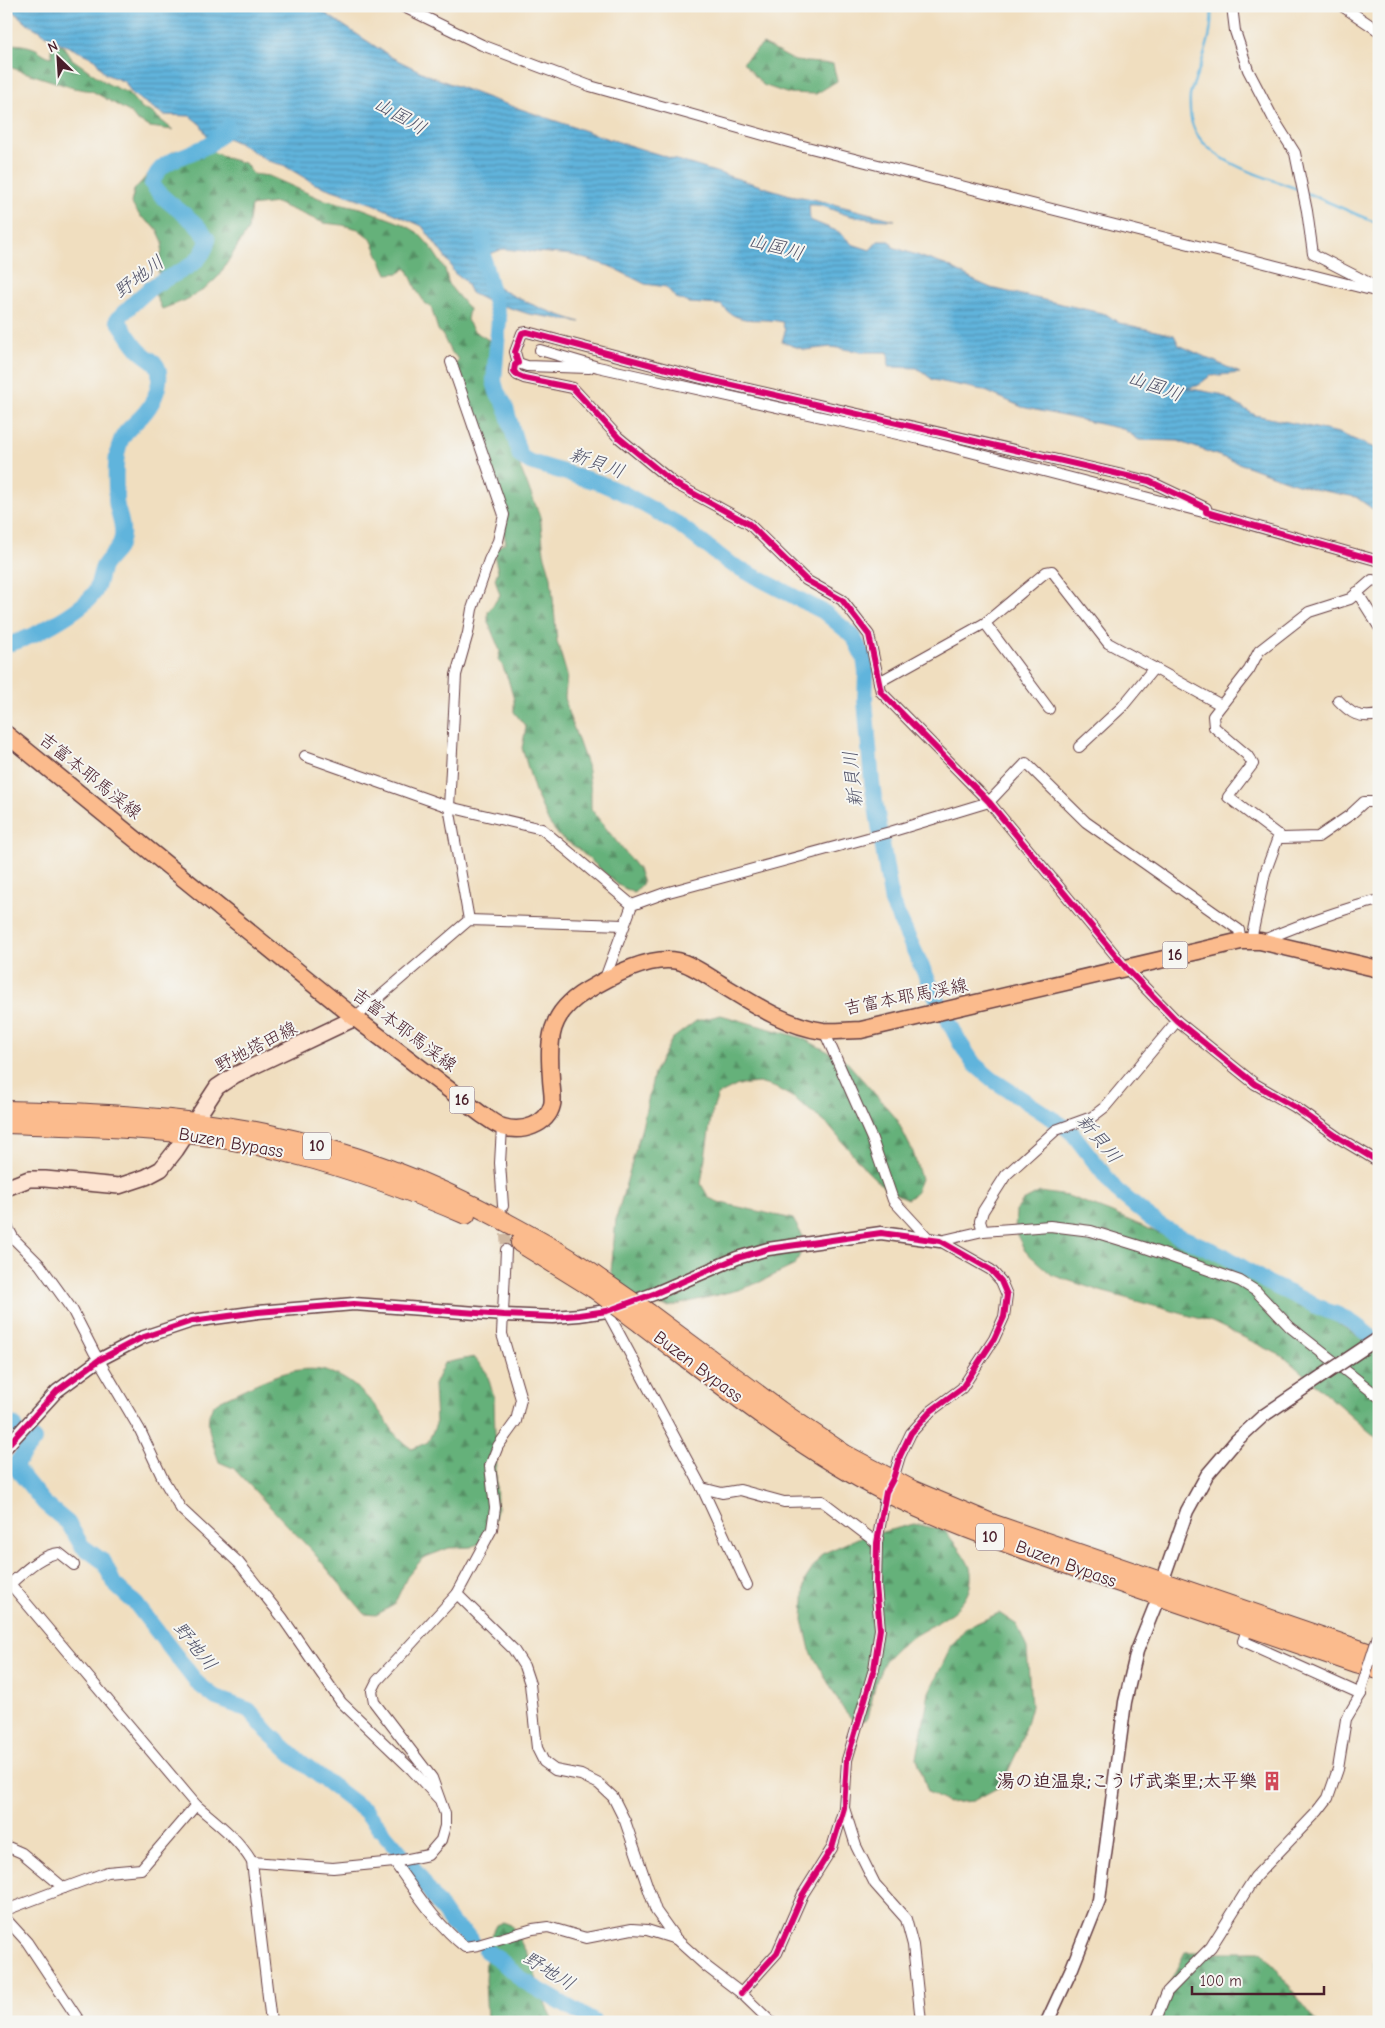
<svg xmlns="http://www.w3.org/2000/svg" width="1385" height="2028" font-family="'Comic Neue','Klee One',sans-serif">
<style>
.forest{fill:url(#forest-firs);stroke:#586852}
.water{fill:url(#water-rules);stroke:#566a84}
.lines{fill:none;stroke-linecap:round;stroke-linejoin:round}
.stream{stroke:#61b4dc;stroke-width:2.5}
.river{stroke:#61b4dc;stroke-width:16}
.minor-tunnel{stroke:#cfb8a1;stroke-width:10;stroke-dasharray:10 5;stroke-linecap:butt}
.minor-casing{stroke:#633c41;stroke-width:12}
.tertiary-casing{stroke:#633c41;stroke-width:15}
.secondary-casing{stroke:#633c41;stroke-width:18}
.primary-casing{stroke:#633c41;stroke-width:19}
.trunk-casing{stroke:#633c41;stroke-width:20}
.minor{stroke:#fff;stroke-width:10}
.tertiary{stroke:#fff;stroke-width:12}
.secondary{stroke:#fde4d1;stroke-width:15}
.primary{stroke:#fbbb8d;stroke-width:16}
.trunk{stroke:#fbbb8d;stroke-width:18}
.minor-bridge-casing{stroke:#633c41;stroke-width:12;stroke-linecap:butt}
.tertiary-bridge-casing{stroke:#633c41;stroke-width:15;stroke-linecap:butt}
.trunk-bridge-casing{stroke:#633c41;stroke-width:20;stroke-linecap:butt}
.minor-bridge{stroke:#fff;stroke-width:10}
.tertiary-bridge{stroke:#fff;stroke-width:12}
.trunk-bridge{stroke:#fbbb8d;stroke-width:18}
.cycleway-casing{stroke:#f6f6f2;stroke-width:9}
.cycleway{stroke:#d6006c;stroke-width:6}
.labels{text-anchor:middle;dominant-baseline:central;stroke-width:4;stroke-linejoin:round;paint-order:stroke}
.shield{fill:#f6f6f2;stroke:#7e6067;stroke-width:1}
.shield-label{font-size:16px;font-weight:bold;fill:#4a1f2b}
.street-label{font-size:18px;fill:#4a1f2b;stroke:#f6f6f2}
.poi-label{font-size:18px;font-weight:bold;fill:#4a1f2b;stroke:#f6f6f2;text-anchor:end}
.water-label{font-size:19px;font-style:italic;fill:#525369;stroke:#f6f6f2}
</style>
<defs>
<pattern id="forest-firs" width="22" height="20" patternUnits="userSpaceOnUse" patternTransform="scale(1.25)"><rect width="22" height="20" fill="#65b17a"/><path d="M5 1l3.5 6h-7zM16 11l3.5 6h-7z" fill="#558f64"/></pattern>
<pattern id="water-rules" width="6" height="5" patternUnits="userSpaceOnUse" patternTransform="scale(1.25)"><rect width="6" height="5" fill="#61b4dc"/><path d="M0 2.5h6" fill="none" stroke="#5292b3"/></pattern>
</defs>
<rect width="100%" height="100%" fill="#f6f6f2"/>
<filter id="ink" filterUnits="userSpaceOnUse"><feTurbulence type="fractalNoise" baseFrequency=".02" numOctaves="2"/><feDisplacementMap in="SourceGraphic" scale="10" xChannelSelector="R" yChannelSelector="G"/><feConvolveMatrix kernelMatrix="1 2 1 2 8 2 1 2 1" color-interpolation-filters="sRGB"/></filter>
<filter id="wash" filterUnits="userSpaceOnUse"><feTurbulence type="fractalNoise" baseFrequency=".0096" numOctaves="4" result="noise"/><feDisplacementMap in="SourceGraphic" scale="20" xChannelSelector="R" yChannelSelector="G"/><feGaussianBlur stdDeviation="1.12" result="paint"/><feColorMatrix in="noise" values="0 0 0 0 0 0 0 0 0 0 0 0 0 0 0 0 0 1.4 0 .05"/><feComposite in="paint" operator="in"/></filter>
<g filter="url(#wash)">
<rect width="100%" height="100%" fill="#f0debf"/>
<!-- forest -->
<g class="forest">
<path d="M56 43 63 46 72 59 108 84 128 93 142 109 151 112 173 130 150 127 136 120 131 113 92 91 73 88 6 66V44C16 44 28 45 36 49 43 53 45 56 52 57L51 49Z"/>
<polygon points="763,44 795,61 833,64 837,81 816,94 786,93 763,85 743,62"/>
<polygon points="205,148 226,158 245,163 253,174 269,176 321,199 361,208 403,224 417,232 430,246 445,269 449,285 469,309 467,320 474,331 492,342 497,354 494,365 489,372 491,385 500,403 518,462 540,516 544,553 551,577 557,641 567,675 565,697 568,712 587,765 591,791 591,809 638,869 643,883 634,893 618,885 577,848 560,837 549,823 535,792 522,748 526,727 514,712 514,700 508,679 502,665 498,659 500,651 488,622 488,612 500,595 495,579 498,571 495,559 497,548 506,542 503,531 501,514 473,428 476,419 464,399 465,386 458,374 456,364 459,359 450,351 443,336 438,330 431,307 425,303 417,291 407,268 399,273 387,274 371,239 358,229 342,225 324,223 276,203 251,206 248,230 218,277 205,289 186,300 162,309 154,292 166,272 158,273 163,242 157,229 140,216 131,203 134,190 158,163 174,151"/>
<polygon points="721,1015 802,1038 846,1061 896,1118 913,1152 921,1179 915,1194 907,1199 887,1190 867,1171 828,1125 794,1098 776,1088 759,1083 738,1085 718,1095 712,1112 701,1184 709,1198 721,1203 793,1219 802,1235 801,1252 795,1265 760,1282 738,1290 668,1307 623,1298 611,1272 616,1219 642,1127 654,1073 672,1039 696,1021"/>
<polygon points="1040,1192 1068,1196 1110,1212 1282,1287 1379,1350 1379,1440 1284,1357 1212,1322 1100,1291 1052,1275 1025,1251 1015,1231 1016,1211 1023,1201"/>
<path d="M474 1357 487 1373 494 1398 497 1508 491 1539 471 1547 449 1548 423 1558 407 1577 394 1605 376 1615 365 1614 313 1552 233 1468 219 1462C214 1446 201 1420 214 1405 219 1400 228 1397 234 1394 296 1364 332 1352 380 1412 392 1428 395 1438 412 1449L428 1442 436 1424 434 1385 444 1363Z"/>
<path d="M914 1524 944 1530C951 1539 970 1560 971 1572 975 1621 909 1626 886 1660 874 1678 873 1698 868 1718L856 1724 841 1706 810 1650 803 1620 805 1580 822 1554 858 1538Z"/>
<polygon points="999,1613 1017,1625 1027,1648 1031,1706 1019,1748 1001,1786 973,1801 948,1803 928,1792 917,1758 929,1692 952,1645 966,1628"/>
<polygon points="503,1922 511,1925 529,1957 546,2006 554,2022 487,2022 485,1980 487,1943 496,1925"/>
<polygon points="1185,1952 1262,1952 1317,2022 1150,2022"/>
<polygon points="1379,1952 1379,2022 1375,2022 1374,1957"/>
</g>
<!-- water -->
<path class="water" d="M8 6H314L393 58 430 76 491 99 609 139 790 195 813 199 895 220C878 220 863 219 847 215 833 211 824 204 809 205L810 220 839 232 852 244 870 250 878 241H890L893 247 948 266 973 280 991 288 1106 314 1119 323 1174 335 1179 345 1240 373 1210 376 1197 386 1186 388 1219 394 1255 415 1339 433 1379 450V511L1374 510 1356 497 1314 489 1288 481 1178 441 1139 440 1123 429 1022 407 983 390 933 380 917 368 889 367 888 352H861L831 347 805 350 782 342 785 331 782 322C758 316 740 327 721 305L689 303 676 298 666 287 645 284 609 266 572 255 503 249 487 255 480 263 496 278 482 277C511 298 546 311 580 322L529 314 504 306 501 328H496L493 304 471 293 465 281 454 273 450 264 422 226 373 204 315 184 283 165 268 161 241 144 225 137 214 143 206 134 201 125 190 116 164 115 132 94 125 82 105 74 95 59 56 41 25 22Z"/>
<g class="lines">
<!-- stream -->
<g class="stream">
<path d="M1211 6C1214 37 1201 63 1191 91 1189 97 1190 104 1190 110 1190 159 1262 175 1300 190"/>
<polyline points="1307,193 1379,224"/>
</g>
<!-- river -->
<g class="river">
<path d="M483 236 484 262 499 319 494 381 497 392 505 405 520 456 530 462 600 483 623 493 678 524 729 563 824 612 853 636 864 658 866 672 865 700 872 783 892 903 935 995 960 1043 974 1064 993 1080 1065 1127 1073 1134 1116 1190 1151 1219 1175 1234 1223 1255 1268 1283 1327 1311C1345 1315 1365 1331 1379 1344"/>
<path d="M6 644C26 642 83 610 94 593 100 585 99 573 104 565 111 554 119 552 122 537 124 520 116 512 116 499 116 481 114 461 120 443 123 432 133 425 141 417 152 406 161 388 159 372 158 362 149 359 142 353 132 344 125 330 117 319 128 309 140 296 152 287 173 272 201 269 208 240 195 216 167 207 152 184 160 157 186 158 208 145 215 141 222 133 228 127"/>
<polyline points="6,1421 15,1426"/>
<polyline points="28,1435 34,1440 14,1466 44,1503 68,1523 82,1546 104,1562 114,1584 136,1604 197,1683 216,1698 249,1710 268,1732 296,1758 365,1811 401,1853"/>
<polyline points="412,1866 451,1923 471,1939"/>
<polyline points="486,1951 500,1960 522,1980 594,2022"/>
</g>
</g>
</g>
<g filter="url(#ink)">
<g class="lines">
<!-- minor-tunnel -->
<polyline class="minor-tunnel" points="504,1219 506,1250"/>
<defs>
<g id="minor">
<polyline points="402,6 482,45 590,86 799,145 1379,292"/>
<polyline points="1232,6 1235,31 1248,70 1273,118 1295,153 1307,211 1313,254 1379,288"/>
<polyline points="1342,6 1379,31"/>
<polyline points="540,350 598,367 920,439 1203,512"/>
<polyline points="451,362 504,515 498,541 489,560 472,609 468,633 456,675 449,807 469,920"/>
<polyline points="518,363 527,366 589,368"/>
<polyline points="1379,561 1206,512 1206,508 1149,481 701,378 527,332 522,333 515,352 518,363 515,365 514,371 517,375 524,378 573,388 618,437 674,483 749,524 806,580 842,600 869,635 881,692 989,802 1126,968 1177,1021 1255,1084 1295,1107 1339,1138 1379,1162"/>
<polyline points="1379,581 1372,580 1350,599 1309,612 1259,651 1249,670 1213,716 1214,727 1247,755 1253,764 1228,797 1282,838 1318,837 1350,815 1364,802 1374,802 1379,808"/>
<polyline points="1357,592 1379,627"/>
<polyline points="985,623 1049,709"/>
<polyline points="879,682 985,623 1046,572 1052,571 1108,643 1154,668"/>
<path d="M1338 700C1351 714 1359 719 1379 715"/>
<polyline points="1079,747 1122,707 1154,668 1221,705"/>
<polyline points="305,756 449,807 542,829 632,905"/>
<polyline points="1251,940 1265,873 1279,835"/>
<path d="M1261 941C1300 925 1338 910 1379 900"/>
<polyline points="604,981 632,905 665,893 890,832 989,802 1026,763 1086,822 1239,930 1241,941"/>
<polyline points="355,1018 469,920 624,925"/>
<polyline points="824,1031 872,1139 893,1200 929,1239"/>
<polyline points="502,1127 500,1163 503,1206"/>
<polyline points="6,1224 14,1239 40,1265 73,1311 94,1352 140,1430 163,1479 181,1509 239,1563 282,1617 341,1702 412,1770 438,1798"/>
<polyline points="983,1231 980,1221 983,1211 1006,1175 1056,1130 1092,1117 1105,1107 1177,1021"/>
<polyline points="940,1241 983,1231 1050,1226 1091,1231 1143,1247 1240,1281 1256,1291 1290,1327 1379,1397"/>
<polyline points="607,1311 702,1488 747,1585"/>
<polyline points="702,1488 722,1493 740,1490 784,1502 822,1501 877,1543"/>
<path d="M6 1579 196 1805C216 1822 238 1838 252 1862L271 2022"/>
<path d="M10 1584C24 1572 40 1555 59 1553L74 1565"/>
<polyline points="457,1594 513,1649 524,1666 530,1684 537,1748 544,1762 555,1770 581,1775 599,1784 613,1797 625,1821 656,1911 676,1939 707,1967 741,1993 771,2022"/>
<polyline points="1248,1627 1243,1641 1361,1694"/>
<polyline points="844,1808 856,1846 875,1884 906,1919 913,1945 921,2022"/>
<polyline points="6,1846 22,1853 64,1888 107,1872 141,1869 196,1805"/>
<polyline points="252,1862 333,1868 394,1862 428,1855 441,1840 445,1826 445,1814 432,1778 374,1702 372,1691 377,1681 457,1594 492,1529 495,1508 490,1466 498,1446 516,1421 521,1399 502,1334 506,1250"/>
<path d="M394 1862C416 1892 436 1924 465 1947L478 1945 533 1929 548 1927 586 1938 632 1929 647 1930 676 1939"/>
<polyline points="6,1910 64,1888"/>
<polyline points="6,1919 27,1942 80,2022"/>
<polyline points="741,1993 777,1953 803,1894 832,1848 844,1808 847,1760 874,1669 880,1629 876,1586 877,1543 886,1492 893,1479 900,1456 911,1433 931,1411 962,1388 994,1339 1004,1317 1007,1295 1001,1281 991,1270 940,1241"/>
<polyline points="1155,2022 1167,1992 1211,1947 1255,1877 1318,1811 1328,1798 1338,1769 1346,1719 1361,1694 1362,1686"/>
</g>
<g id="tertiary">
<polyline points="6,1447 57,1391 99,1360 141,1338 192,1321 258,1312 354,1304 504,1315 553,1317 579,1315 607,1311 656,1293 737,1258 768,1249 881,1233 940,1241"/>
<polyline points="1047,2022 1072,1968 1099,1900 1125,1702 1137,1651 1159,1596 1162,1582 1187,1511 1207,1475 1237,1440 1263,1416 1322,1376"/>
</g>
<polyline id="secondary" points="6,1188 29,1179 45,1179 119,1186 146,1177 161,1169 176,1150 217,1087 235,1075 355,1018"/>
<path id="primary" d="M6 734 355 1018 481 1114C488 1118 495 1125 503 1127 522 1133 547 1125 552 1105 554 1098 551 1086 551 1078 548 1039 549 1013 586 991 609 977 650 955 678 961 694 965 710 978 724 986 755 1005 787 1026 823 1031 835 1032 849 1030 861 1030L1241 941H1260L1379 969"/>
<g id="trunk">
<path d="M6 1110C93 1112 180 1116 266 1133 349 1150 432 1182 506 1222 539 1240 571 1257 600 1279"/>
<path d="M6 1124C57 1126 107 1127 157 1131 265 1139 368 1173 466 1215"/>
<polyline points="520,1243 594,1289"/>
<polyline points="649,1313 781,1411 845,1454 913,1490 994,1524 1379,1656"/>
<path d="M641 1324C720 1384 797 1447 885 1492 946 1524 1015 1546 1079 1569 1171 1601 1264 1632 1356 1664L1379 1670"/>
</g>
</defs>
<!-- minor casing -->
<use href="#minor" class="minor-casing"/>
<!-- tertiary casing -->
<use href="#tertiary" class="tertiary-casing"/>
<!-- secondary casing -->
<use href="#secondary" class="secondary-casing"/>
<!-- primary casing -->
<use href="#primary" class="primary-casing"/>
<!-- trunk casing -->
<use href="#trunk" class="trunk-casing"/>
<!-- minor -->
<use href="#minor" class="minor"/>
<!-- tertiary -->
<use href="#tertiary" class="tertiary"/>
<!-- secondary -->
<use href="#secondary" class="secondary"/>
<!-- primary -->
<use href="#primary" class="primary"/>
<!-- trunk -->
<use href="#trunk" class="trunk"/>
<defs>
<polyline id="minor-bridge" points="1362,1686 1378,1636"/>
<polyline id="tertiary-bridge" points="1322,1376 1379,1338"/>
<g id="trunk-bridge">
<polyline points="600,1279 649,1313"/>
<polyline points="594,1289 641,1324"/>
</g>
</defs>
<!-- minor-bridge casing -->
<use href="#minor-bridge" class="minor-bridge-casing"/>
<!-- tertiary-bridge casing -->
<use href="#tertiary-bridge" class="tertiary-bridge-casing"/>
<!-- trunk-bridge casing -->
<use href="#trunk-bridge" class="trunk-bridge-casing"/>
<!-- minor-bridge -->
<use href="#minor-bridge" class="minor-bridge"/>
<!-- tertiary-bridge -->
<use href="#tertiary-bridge" class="tertiary-bridge"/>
<!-- trunk-bridge -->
<use href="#trunk-bridge" class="trunk-bridge"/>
<defs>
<g id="cycleway">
<polyline points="1379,561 1206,512 1206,508 1149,481 701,378 527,332 522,333 515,352 518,363 515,365 514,371 517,375 524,378 573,388 618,437 674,483 749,524 806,580 842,600 869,635 881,692 989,802 1126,968 1177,1021 1255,1084 1295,1107 1339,1138 1379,1162"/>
<polyline points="6,1447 57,1391 99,1360 141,1338 192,1321 258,1312 354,1304 504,1315 553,1317 579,1315 607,1311 656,1293 737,1258 768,1249 881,1233 940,1241 991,1270 1001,1281 1007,1295 1004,1317 994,1339 962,1388 931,1411 911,1433 900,1456 893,1479 886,1492 877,1543 876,1586 880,1629 874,1669 847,1760 844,1808 832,1848 803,1894 777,1953 741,1993"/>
</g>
</defs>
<!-- cycleway casing -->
<use href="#cycleway" class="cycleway-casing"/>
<!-- cycleway -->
<use href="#cycleway" class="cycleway"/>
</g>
</g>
<!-- icons -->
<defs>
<symbol id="building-bare" viewBox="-9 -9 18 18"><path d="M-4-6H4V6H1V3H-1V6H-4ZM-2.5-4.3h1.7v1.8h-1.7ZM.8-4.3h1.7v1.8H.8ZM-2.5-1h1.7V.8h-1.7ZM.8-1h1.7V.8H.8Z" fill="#d1495b" stroke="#f6f6f2" stroke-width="2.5" paint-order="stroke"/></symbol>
</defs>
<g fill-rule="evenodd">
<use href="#building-bare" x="1258" y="1767" width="28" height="28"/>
</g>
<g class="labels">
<!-- shield labels -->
<g class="shield">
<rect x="1162.5" y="941.5" width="25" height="27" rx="4"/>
<rect x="449.5" y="1086.5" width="25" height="27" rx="4"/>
<rect x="303" y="1132.5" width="28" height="27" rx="4"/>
<rect x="976" y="1523.5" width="28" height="27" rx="4"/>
</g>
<g class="shield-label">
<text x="1175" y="955">16</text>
<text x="462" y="1100">16</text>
<text x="317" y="1146">10</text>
<text x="990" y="1537">10</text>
</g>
<!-- street labels -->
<g class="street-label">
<text transform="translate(90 776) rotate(39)">吉富本耶馬渓線</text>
<text transform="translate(906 997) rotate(-11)">吉富本耶馬渓線</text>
<text transform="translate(404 1030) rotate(37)">吉富本耶馬渓線</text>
<text transform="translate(256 1047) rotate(-27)">野地塔田線</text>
<text transform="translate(231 1143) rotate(10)">Buzen Bypass</text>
<text transform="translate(698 1367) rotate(37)">Buzen Bypass</text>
<text transform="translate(1066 1564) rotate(20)">Buzen Bypass</text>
</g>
<!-- poi labels -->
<g class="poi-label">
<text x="1257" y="1781">湯の迫温泉;こうげ武楽里;太平樂</text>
</g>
<!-- water labels -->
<g class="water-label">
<text transform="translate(400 116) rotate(30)">山国川</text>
<text transform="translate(776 247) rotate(15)">山国川</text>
<text transform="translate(139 277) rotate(-37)">野地川</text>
<text transform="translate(1155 386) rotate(20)">山国川</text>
<text transform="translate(597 463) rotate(20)">新貝川</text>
<text transform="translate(853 779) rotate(-96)">新貝川</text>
<text transform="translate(1099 1139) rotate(50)">新貝川</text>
<text transform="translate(195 1646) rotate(51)">野地川</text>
<text transform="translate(549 1971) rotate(32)">野地川</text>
</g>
</g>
<!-- margin -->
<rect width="1385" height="2028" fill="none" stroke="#f6f6f2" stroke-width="25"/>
<!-- north arrow -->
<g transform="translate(58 58) rotate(335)" stroke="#f6f6f2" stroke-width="4" paint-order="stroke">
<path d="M0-4L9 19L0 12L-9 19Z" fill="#4a1f2b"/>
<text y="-8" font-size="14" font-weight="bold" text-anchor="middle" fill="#4a1f2b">N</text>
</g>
<!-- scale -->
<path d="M1192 1986v8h132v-8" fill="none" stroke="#4a1f2b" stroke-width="2.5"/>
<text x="1200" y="1986" font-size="15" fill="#4a1f2b" stroke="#f6f6f2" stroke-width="4" paint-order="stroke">100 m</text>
</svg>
